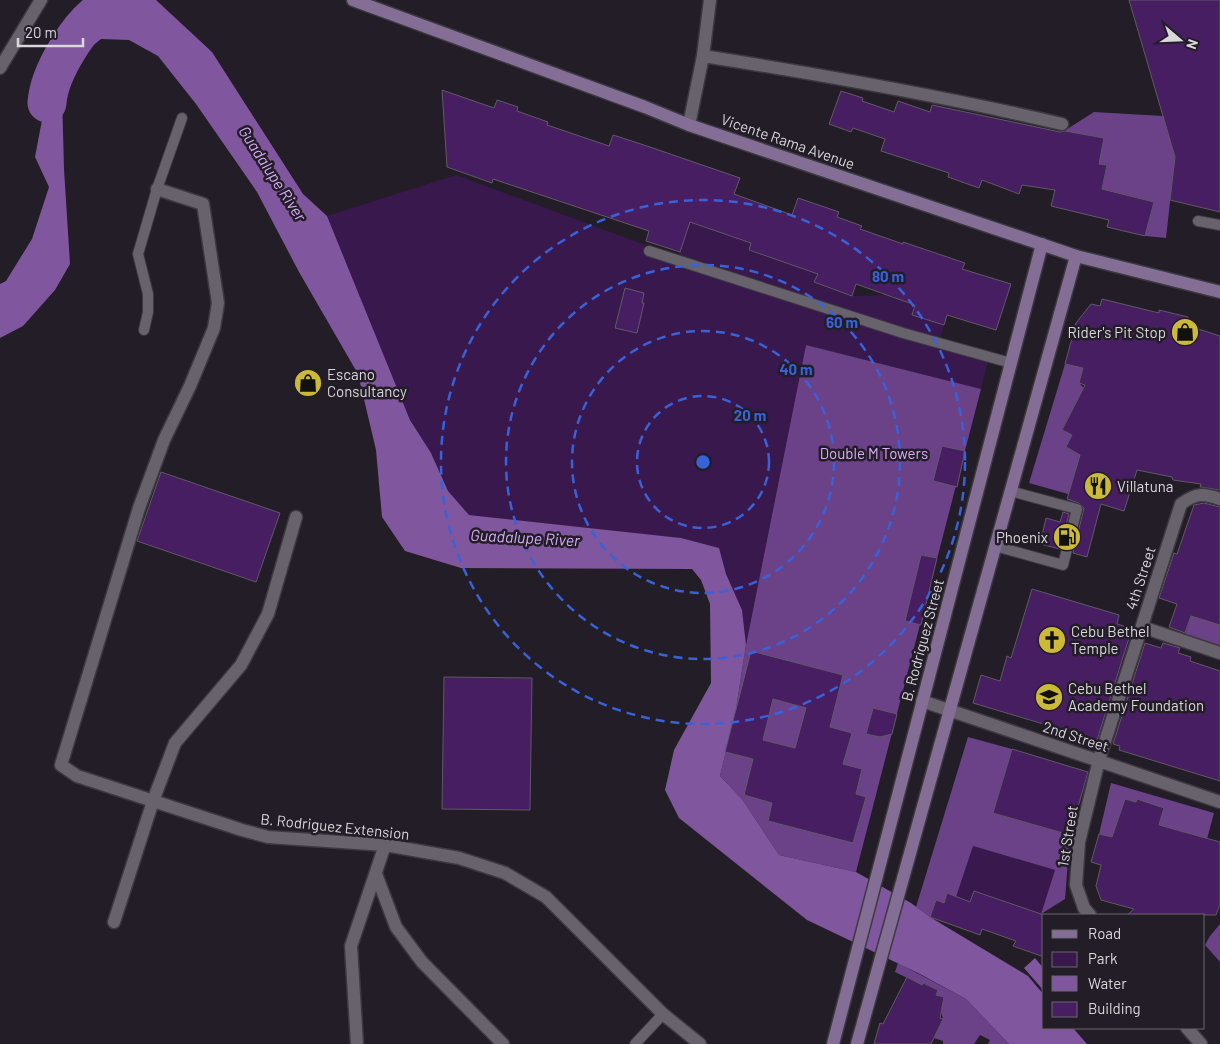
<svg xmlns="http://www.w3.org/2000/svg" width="1220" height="1044" font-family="Barlow,sans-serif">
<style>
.green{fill:#39184e}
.forest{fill:#6b4188}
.water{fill:#80569e}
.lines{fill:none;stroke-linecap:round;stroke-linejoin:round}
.river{stroke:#80569e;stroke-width:39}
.building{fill:#481e62;stroke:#5f5a64;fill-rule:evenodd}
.lane-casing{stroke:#3c3940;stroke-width:12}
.street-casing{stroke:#3c3940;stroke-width:15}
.secondary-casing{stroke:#3c3940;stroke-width:15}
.lane{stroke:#67626c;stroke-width:10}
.street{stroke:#67626c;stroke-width:12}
.secondary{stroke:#846e95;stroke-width:12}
.ring{fill:none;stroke:#3962d9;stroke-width:2.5;stroke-dasharray:9 6}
.labels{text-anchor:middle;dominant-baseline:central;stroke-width:5;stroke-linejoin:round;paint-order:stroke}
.street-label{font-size:15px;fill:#d9d6dc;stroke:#221d26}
.poi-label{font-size:15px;fill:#d9d6dc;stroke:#221d26;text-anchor:start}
.park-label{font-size:15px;fill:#daadfc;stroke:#221d26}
.water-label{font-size:16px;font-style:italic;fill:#d8abfa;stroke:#221d26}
.centre{fill:#3962d9;stroke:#221d26;stroke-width:2.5}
.ring-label{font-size:15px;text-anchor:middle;font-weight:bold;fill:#3962d9;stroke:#221d26;stroke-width:5;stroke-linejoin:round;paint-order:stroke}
</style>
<rect width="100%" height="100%" fill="#221d26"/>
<!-- green -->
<g class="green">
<polygon points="456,175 678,257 690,222 751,243 749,251 818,274 814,283 852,296 885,295 915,305 912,315 944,325 940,338 990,353 981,389 806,345 746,645 742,610 726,574 718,548 681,538 469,515 448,491 431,453 410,420 327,216"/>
<polygon points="972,846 1055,870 1041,914 974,891 969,906 955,901"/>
</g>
<!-- forest -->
<g class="forest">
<polygon points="1094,112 1163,116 1175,157 1166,238 1145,236 1154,202 1116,193 1100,200 1107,166 1099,164 1103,138 1064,131"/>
<polygon points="806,345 981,389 856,872 779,855 742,799 720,776 736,709 746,645"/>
<polygon points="1065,364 1083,368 1079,383 1092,396 1076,403 1062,429 1072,435 1066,447 1111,471 1068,494 1029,483"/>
<polygon points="1191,616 1220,625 1220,647 1185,635"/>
<polygon points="968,737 1012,749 993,813 1070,835 1065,899 1041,914 1055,870 973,846 956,897 947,893 944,903 936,900 930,917 916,907"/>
<polygon points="1111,783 1214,813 1207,839 1142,845 1099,834"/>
<polygon points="1220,924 1220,962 1205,945 1210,936"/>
<polygon points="898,963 966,999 1009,1044 988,1044 990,1040 980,1035 974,1044 943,1044 943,1041 934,1038 943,1019 941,1012 944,997 936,995 938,990 924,983 922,985 895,972"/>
</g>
<!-- water -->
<g class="water">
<polygon points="104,0 156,0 212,52 303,194 327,216 410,420 431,453 448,491 469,515 681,538 719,548 726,574 742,610 746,645 736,709 720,776 742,799 779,855 856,872 911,903 930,917 1028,976 1044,995 1044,1028 1073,1028 1087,1044 1009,1044 966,999 918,973 807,920 679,818 665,790 674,750 711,683 710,604 701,580 692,569 461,568 405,551 382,517 376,450 358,374 299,272 257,192 196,104 158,56 129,40 101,39 80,56 62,94 64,169 70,264 55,290 23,326 0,338 0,284 6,281 32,239 49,187 35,157 49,83 90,8"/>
<polygon points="1035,958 1044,969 1044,991 1024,968"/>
</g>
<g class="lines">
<!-- river -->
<path class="river" d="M47 103C49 73 80 21 107 7 113 4 120 2 125 0"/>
</g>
<!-- building -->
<g class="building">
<polygon points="1129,0 1220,0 1220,212 1170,200 1175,157"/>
<polygon points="442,90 494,108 497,100 518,107 517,111 548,122 547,125 609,146 613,135 644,145 740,178 734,194 792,215 798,198 839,212 837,217 862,226 860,229 903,244 903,242 965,263 962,269 1011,284 996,330 947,315 944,325 912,315 915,305 856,284 852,296 814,282 818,274 749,250 751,243 690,222 680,252 646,241 649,231 493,179 492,183 447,167"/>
<polygon points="841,91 863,98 862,101 894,112 898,101 930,112 932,105 1060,132 1065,131 1104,138 1099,164 1107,165 1102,189 1154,202 1145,236 1107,227 1109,220 1051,206 1055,190 1022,185 1019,194 982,180 979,188 948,177 949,173 881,151 885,139 853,128 851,132 829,124"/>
<polygon points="625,288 644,293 642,303 644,303 637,333 615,328"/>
<polygon points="1102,299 1159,313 1159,310 1188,317 1186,325 1220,336 1220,490 1200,487 1201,484 1173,480 1172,477 1137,470 1124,511 1101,504 1087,557 1073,553 1084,508 1079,503 1067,499 1080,455 1066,447 1072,435 1062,430 1085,385 1079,383 1083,368 1065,364 1076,323 1091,304 1100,306"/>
<polygon points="942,446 965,451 957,487 933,481"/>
<polygon points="161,472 280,513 256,582 137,541"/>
<polygon points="1204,503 1220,507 1220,625 1191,616 1185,633 1169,627 1177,604 1159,598 1174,553 1177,554 1194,505"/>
<polygon points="1063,512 1069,514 1060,549 1040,544 1046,518 1060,522"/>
<polygon points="921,555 937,558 921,625 905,621"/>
<polygon points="1032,589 1119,615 1117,624 1124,626 1122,636 1129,638 1097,740 973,703 981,675 1000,681 1007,656 1011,658"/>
<polygon points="1145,643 1161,648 1163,643 1180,648 1178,653 1191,657 1190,661 1220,671 1220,781 1119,750 1120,746 1113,744"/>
<path d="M751 651 843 675 830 727 852 733 843 764 862 769 856 794 866 797 853 843 768 821 772 803 744 795 753 759 725 752ZM773 699 806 708 795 748 763 740Z"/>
<polygon points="444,677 532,678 530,810 442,809"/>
<polygon points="873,708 897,714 892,734 880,737 866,734"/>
<polygon points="1012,749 1088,772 1070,835 993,813"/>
<polygon points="1125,799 1136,802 1137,799 1164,808 1159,825 1220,842 1220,904 1216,915 1127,915 1134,909 1101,900 1096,886 1101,865 1091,862 1099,834 1112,837"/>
<polygon points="974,891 1044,915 1044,957 1013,946 1016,941 982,929 980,935 930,917 936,900 944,903 947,893 970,902"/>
<polygon points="907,977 922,985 923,983 938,990 936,995 944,997 940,1018 943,1019 931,1044 874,1044 880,1023 883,1024"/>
</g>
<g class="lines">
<defs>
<g id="lane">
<polyline points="1198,221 1220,225"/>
<polyline points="649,251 903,333 1011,363"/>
<polyline points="144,330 148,312 148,294 138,254 157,189 182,118"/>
<polyline points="995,546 1063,565 1077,509 1010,491"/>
<polyline points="635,1044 663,1014"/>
</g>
<g id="street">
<path d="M703 56C824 75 943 96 1062 124"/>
<polyline points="0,68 41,0"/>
<polyline points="689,125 703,56 710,0"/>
<polyline points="157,189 203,204 218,303 214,328 190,386 164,440 139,508 61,765 77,776 242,830 268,837 385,845 459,858 505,873 546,897 663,1014 700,1044"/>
<polyline points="1142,627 1220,653"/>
<polyline points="922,701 1220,802"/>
<polyline points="376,874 396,927 422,962 503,1044"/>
<path d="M1090 915 1084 908 1076 885 1079 842 1099 760 1181 504C1196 493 1203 493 1220 499"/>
<polyline points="114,922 153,801 175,743 241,665 268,614 296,517"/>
<polyline points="1187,1028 1201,1044"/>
<polyline points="357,1044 351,946 385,845"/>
</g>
<g id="secondary">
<polyline points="353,0 645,107 689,125 1076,256 1220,292"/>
<polyline points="833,1044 1042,244"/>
<polyline points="857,1044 1076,256"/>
</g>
</defs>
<!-- lane casing -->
<use href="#lane" class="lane-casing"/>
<!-- street casing -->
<use href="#street" class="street-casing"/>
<!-- secondary casing -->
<use href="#secondary" class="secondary-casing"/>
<!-- lane -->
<use href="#lane" class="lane"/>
<!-- street -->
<use href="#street" class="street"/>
<!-- secondary -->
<use href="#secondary" class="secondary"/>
</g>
<!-- distance rings -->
<g class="ring">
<circle cx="703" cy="462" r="66"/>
<circle cx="703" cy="462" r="131"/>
<circle cx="703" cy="462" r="197"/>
<circle cx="703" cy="462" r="262"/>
</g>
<!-- icons -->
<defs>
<symbol id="shop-disc" viewBox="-11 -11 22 22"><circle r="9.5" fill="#cdb938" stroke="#221d26"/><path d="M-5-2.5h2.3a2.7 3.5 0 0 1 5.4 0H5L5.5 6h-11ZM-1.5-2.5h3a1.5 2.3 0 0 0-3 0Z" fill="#111"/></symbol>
<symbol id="restaurant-disc" viewBox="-11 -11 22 22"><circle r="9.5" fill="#cdb938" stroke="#221d26"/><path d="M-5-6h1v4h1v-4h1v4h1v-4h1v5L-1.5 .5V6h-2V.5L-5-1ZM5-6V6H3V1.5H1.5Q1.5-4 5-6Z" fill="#111"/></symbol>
<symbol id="fuel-disc" viewBox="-11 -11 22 22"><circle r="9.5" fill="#cdb938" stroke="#221d26"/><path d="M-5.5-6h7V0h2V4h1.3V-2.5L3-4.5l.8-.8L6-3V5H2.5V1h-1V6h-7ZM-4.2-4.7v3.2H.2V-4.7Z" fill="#111"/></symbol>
<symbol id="church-disc" viewBox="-11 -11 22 22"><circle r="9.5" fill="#cdb938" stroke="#221d26"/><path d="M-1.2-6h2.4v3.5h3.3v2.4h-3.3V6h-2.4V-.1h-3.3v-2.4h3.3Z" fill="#111"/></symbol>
<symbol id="school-disc" viewBox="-11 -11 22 22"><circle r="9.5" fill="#cdb938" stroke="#221d26"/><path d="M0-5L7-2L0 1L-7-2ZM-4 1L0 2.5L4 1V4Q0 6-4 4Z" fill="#111"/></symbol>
</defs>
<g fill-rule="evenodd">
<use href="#shop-disc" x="1169" y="316" width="32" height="32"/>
<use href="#shop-disc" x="292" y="367" width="32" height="32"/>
<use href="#restaurant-disc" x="1082" y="470" width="32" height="32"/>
<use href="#fuel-disc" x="1051" y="521" width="32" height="32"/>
<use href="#church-disc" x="1036" y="624" width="32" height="32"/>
<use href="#school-disc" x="1033" y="681" width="32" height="32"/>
</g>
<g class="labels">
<!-- street labels -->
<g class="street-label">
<text transform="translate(788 141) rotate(19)">Vicente Rama Avenue</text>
<text transform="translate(1140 578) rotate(-72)">4th Street</text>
<text transform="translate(922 640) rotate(-75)">B. Rodriguez Street</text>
<text transform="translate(1076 736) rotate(18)">2nd Street</text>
<text transform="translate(335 826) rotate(6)">B. Rodriguez Extension</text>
<text transform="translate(1067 836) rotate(-81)">1st Street</text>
</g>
<!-- poi labels -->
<g class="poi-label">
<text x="1166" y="332" text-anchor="end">Rider's Pit Stop</text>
<text x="327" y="374">Escano<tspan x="327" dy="17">Consultancy</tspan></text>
<text x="1117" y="486">Villatuna</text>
<text x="1048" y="537" text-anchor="end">Phoenix</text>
<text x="1071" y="631">Cebu Bethel<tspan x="1071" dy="17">Temple</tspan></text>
<text x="1068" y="688">Cebu Bethel<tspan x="1068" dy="17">Academy Foundation</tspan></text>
</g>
<!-- park labels -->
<g class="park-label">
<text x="874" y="453">Double M Towers</text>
</g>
<!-- water labels -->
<g class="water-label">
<text transform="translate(273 173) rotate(57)">Guadalupe River</text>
<text transform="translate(525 537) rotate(3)">Guadalupe River</text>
</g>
</g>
<circle cx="703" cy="462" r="8" class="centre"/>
<g class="ring-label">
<text x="888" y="282">80 m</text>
<text x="842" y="328">60 m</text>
<text x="796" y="375">40 m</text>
<text x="750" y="421">20 m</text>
</g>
<!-- legend -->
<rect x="1042" y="914" width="162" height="115" fill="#221d26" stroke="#6b676f"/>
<rect x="1052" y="930" width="25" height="8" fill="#846e95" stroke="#6b676f"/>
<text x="1088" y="939" font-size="15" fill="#d9d6dc">Road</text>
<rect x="1052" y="952" width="25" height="15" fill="#39184e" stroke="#6b676f"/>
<text x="1088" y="964" font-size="15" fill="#d9d6dc">Park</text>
<rect x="1052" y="976" width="25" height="15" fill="#80569e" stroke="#6b676f"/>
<text x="1088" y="989" font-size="15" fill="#d9d6dc">Water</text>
<rect x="1052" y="1002" width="25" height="15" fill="#481e62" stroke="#6b676f"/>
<text x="1088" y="1014" font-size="15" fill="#d9d6dc">Building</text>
<!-- north arrow -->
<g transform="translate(1180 40) rotate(109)" stroke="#221d26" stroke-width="4" paint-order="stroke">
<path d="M0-4L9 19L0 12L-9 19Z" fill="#d9d6dc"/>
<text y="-8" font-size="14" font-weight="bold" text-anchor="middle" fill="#d9d6dc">N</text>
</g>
<!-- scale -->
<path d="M18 38v8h65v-8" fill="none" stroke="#d9d6dc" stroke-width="2.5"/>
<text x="25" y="38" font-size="15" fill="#d9d6dc" stroke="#221d26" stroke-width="4" paint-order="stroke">20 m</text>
</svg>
